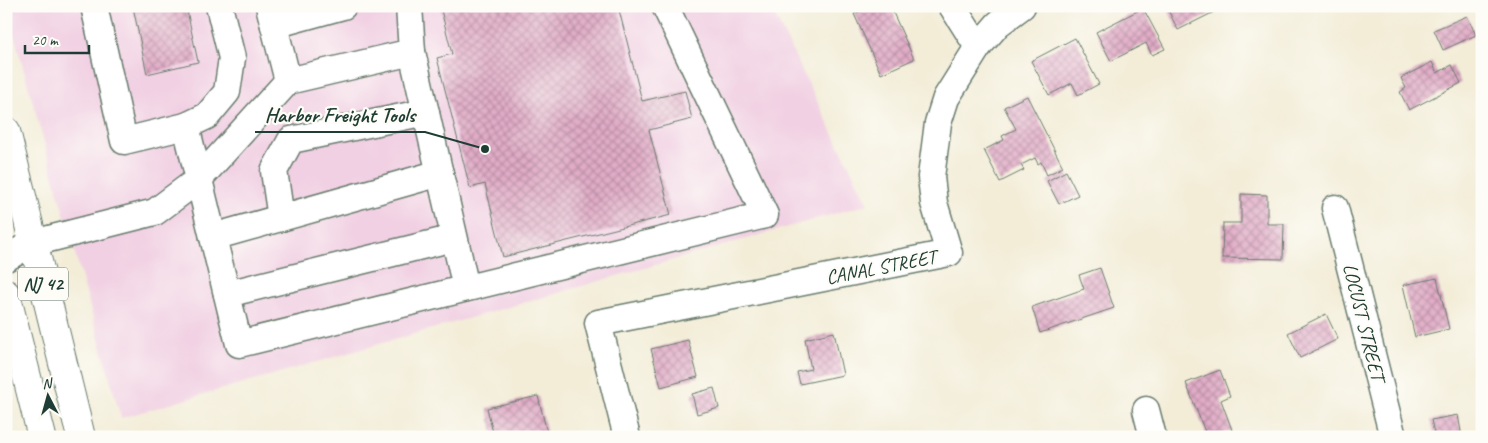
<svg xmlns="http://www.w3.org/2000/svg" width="1488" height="443" font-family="Caveat,sans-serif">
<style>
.built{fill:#f1d0e3}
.building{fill:url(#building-cross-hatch)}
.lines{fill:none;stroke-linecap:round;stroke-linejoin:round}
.minor-casing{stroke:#697b6d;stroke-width:29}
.highway-casing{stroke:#697b6d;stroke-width:30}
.minor{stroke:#fff;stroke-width:26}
.highway{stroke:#fff;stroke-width:28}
.labels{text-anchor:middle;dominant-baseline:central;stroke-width:4.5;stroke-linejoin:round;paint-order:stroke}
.shield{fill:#fdfcf7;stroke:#62766e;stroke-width:1}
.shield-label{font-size:19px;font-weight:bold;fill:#1f3d34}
.street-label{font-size:20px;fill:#1f3d34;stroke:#fdfcf7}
.leader{fill:none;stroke:#1f3d34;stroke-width:2}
.callout-dot{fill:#1f3d34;stroke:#fdfcf7;stroke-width:2}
.callout-label{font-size:21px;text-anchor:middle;font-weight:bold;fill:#1f3d34;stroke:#fdfcf7;stroke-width:4.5;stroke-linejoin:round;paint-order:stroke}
</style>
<defs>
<pattern id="building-cross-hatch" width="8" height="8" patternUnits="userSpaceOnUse" patternTransform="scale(1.25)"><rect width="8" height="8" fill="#e1acc7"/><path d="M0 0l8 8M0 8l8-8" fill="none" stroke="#b68da2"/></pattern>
</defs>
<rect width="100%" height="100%" fill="#fdfcf7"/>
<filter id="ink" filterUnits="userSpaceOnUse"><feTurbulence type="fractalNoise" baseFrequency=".02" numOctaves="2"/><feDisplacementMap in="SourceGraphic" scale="10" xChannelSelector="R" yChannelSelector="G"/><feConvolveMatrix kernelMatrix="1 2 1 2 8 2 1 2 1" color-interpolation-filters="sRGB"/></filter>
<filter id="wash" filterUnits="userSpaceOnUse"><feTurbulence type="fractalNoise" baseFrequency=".0096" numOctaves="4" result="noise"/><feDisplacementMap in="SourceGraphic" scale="20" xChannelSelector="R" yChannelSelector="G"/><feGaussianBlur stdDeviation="1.12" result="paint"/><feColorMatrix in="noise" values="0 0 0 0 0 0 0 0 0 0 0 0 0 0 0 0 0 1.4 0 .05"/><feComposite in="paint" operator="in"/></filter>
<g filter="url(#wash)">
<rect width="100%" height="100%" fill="#f3edd8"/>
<!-- built -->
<polygon class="built" points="6,6 770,6 868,204 121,418"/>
<g id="blocks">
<!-- building -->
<g class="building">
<polygon points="138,6 186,6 198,62 147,74 133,7"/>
<polygon points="440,6 559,6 560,11 578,6 618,6 642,101 685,91 692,119 649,130 671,215 503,257 485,184 470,188 437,58 452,54"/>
<polygon points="872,6 890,6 914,59 881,74 854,14"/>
<polygon points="1166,6 1221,6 1222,8 1178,30"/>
<polygon points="1143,8 1165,49 1152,55 1146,43 1111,61 1096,32"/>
<polygon points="1467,16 1476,35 1443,50 1434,30"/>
<polygon points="1075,38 1099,84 1078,95 1072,83 1049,95 1031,61"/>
<polygon points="1432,62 1437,73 1452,65 1461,83 1409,110 1400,92 1406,88 1401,78"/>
<polygon points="1027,96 1063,167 1047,175 1041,162 1038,164 1035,158 1021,165 1024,170 1000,182 984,150 1004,140 1002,136 1016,129 1004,107"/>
<polygon points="1066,171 1078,195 1059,204 1047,181"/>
<polygon points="1241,194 1267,195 1267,224 1284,224 1283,259 1222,258 1223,223 1241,223"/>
<polygon points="1100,268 1114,308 1040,333 1032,307 1084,289 1079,275"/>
<polygon points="1437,278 1449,329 1415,337 1403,285"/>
<polygon points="1326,314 1338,339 1300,358 1288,333"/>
<polygon points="834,332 843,375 800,384 797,372 811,369 805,339"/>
<polygon points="688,340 698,377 661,387 651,349"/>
<polygon points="1220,370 1230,396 1221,400 1232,430 1215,437 1207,437 1186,383"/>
<polygon points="714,388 719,408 697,414 692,394"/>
<polygon points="538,396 548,437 494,437 487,408"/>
<polygon points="1458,415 1462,437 1435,437 1431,420"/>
</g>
</g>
</g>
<g filter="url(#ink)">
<use href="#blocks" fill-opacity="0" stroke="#697b6d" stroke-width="1"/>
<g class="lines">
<defs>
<g id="minor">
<polyline points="94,6 124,141 186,126 207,116 227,92 232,58 219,6"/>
<polyline points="269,6 288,81"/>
<polyline points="952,6 978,47"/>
<polyline points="274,25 343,6"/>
<polyline points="412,52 466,288"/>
<polyline points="186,126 239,344 765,215 665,6"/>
<polyline points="1335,208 1393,437"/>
<polyline points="281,218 274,171 291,140 426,112"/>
<polyline points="213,237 440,173"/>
<polyline points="6,258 33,243 155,212 199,179 288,81 412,52 409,6"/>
<polyline points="227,294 454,238"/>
<polyline points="1146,410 1153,437"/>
<polyline points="627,437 598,323 949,253 934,203 931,177 938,123 946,98 978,47 998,24 1022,6"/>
</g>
<g id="highway">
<polyline points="6,131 81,437"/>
<polyline points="6,294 42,437"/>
</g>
</defs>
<!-- minor casing -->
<use href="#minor" class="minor-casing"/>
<!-- highway casing -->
<use href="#highway" class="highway-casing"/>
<!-- minor -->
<use href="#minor" class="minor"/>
<!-- highway -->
<use href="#highway" class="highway"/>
</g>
</g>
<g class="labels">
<!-- shield labels -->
<rect class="shield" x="18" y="267.5" width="50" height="33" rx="4"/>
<g class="shield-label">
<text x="43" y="284">NJ 42</text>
</g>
<!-- street labels -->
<g class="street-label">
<text transform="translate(881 267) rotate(-11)">CANAL STREET</text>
<text transform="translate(1364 322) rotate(76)">LOCUST STREET</text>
</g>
</g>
<!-- callouts -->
<path class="leader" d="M485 149L425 132H255"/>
<circle class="callout-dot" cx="485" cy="149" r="5"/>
<g class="callout-label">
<text x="340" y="122">Harbor Freight Tools</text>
</g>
<!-- margin -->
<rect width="1488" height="443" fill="none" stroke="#fdfcf7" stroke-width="25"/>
<!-- north arrow -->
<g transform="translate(48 396) rotate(354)" stroke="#fdfcf7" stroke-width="4" paint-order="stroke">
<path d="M0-4L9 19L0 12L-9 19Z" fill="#1f3d34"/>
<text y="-8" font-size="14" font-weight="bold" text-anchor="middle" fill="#1f3d34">N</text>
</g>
<!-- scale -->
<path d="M25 45v8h64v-8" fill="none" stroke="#1f3d34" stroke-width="2.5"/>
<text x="32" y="45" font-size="15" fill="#1f3d34" stroke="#fdfcf7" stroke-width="4" paint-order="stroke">20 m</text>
</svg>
